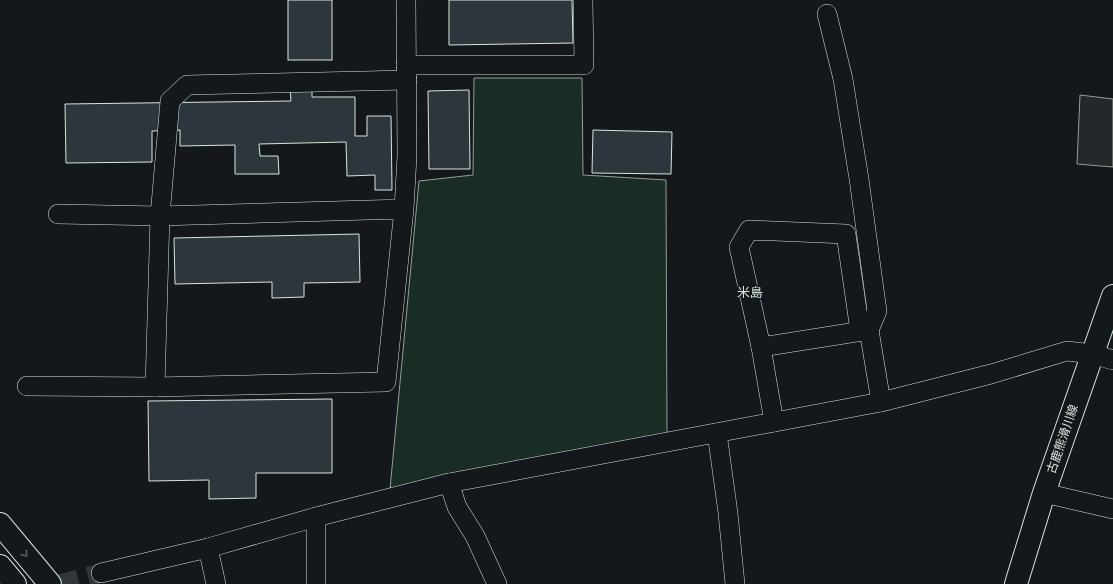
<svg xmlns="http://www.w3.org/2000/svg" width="1113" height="584" font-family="'Noto Sans','Noto Sans JP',sans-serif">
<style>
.green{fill:#1a2d24;stroke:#939e99}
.parking{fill:#24282b;stroke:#939e99}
.building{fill:#2c363c;stroke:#d8e6dc}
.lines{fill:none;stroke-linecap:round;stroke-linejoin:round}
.minor-tunnel{stroke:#313739;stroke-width:19;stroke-dasharray:19 10;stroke-linecap:butt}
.minor-casing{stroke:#d8e6dc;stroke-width:20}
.major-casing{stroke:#d8e6dc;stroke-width:24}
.highway-casing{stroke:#d8e6dc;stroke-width:24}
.minor{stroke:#14181c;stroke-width:19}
.major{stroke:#14181c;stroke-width:22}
.highway{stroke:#14181c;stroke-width:22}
.oneway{stroke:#59605f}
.labels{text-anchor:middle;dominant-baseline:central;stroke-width:3;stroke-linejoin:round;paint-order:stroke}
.street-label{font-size:12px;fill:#d8e6dc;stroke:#14181c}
.neighbourhood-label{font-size:13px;fill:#d8e6dc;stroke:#14181c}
</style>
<rect width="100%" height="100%" fill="#14181c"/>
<!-- green -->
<polygon class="green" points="474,78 582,78 583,175 666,180 667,435 390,489 419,181 473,175"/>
<!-- parking -->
<polygon class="parking" points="1080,95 1113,99 1113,167 1077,164"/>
<!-- building -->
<g class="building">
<rect x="288" y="0" width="44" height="60"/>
<polygon points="449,0 572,0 573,43 449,45"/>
<polygon points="312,86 312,97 355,97 355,136 367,136 367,116 391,116 392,190 375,190 375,175 347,176 346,142 259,144 260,156 278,156 279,174 235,174 235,145 180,146 180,130 152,131 152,162 66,163 65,104 291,101 290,87"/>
<polygon points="469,90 470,169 429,169 428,91"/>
<polygon points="593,130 672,132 671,174 592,173"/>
<polygon points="359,234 360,282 304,283 304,297 272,298 272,282 175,284 174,238"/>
<polygon points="332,399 332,473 256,473 256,498 209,499 209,480 149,481 148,401"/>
</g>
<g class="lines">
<!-- minor-tunnel -->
<polyline class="minor-tunnel" points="60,584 101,573"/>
<defs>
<g id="minor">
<polyline points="827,14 843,79 859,179 877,311 869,330"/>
<polyline points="406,65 584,65 583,0"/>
<polyline points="404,209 160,216 155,387 386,382 404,209 407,156 406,0"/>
<polyline points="58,214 160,216 170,101 187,85 407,80"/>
<polyline points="761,347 739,247 749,230 846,234 860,331"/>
<polyline points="27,386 155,387"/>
<polyline points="774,422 761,347 869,330 881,402"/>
<polyline points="717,433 728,513 735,584"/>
<polyline points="449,483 457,507 475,536 497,584"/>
<polyline points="1044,493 1113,509"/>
<polyline points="316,517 316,584"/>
<polyline points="208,548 216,584"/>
<polyline points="101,573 208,548 316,517 449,483 881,402 991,374 1067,351 1092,354 1113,360"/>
</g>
<polyline id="major" points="1016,584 1044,493 1113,296"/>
<g id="highway">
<polyline points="0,524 50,584"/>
<polyline points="0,566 15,584"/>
</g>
</defs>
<!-- minor casing -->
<use href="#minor" class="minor-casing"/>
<!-- major casing -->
<use href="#major" class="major-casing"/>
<!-- highway casing -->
<use href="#highway" class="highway-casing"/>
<!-- minor -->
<use href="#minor" class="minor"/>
<!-- major -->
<use href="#major" class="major"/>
<!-- highway -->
<use href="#highway" class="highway"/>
</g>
<!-- one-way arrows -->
<defs><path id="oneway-chevron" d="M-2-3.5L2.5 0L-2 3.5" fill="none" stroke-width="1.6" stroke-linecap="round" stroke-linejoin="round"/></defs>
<use class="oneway" href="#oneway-chevron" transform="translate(25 554) rotate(50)"/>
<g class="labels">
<!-- street labels -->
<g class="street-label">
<text transform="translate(1062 439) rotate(-71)">古鹿熊滑川線</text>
</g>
<!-- neighbourhood labels -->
<g class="neighbourhood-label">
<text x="750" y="292">米島</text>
</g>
</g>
</svg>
